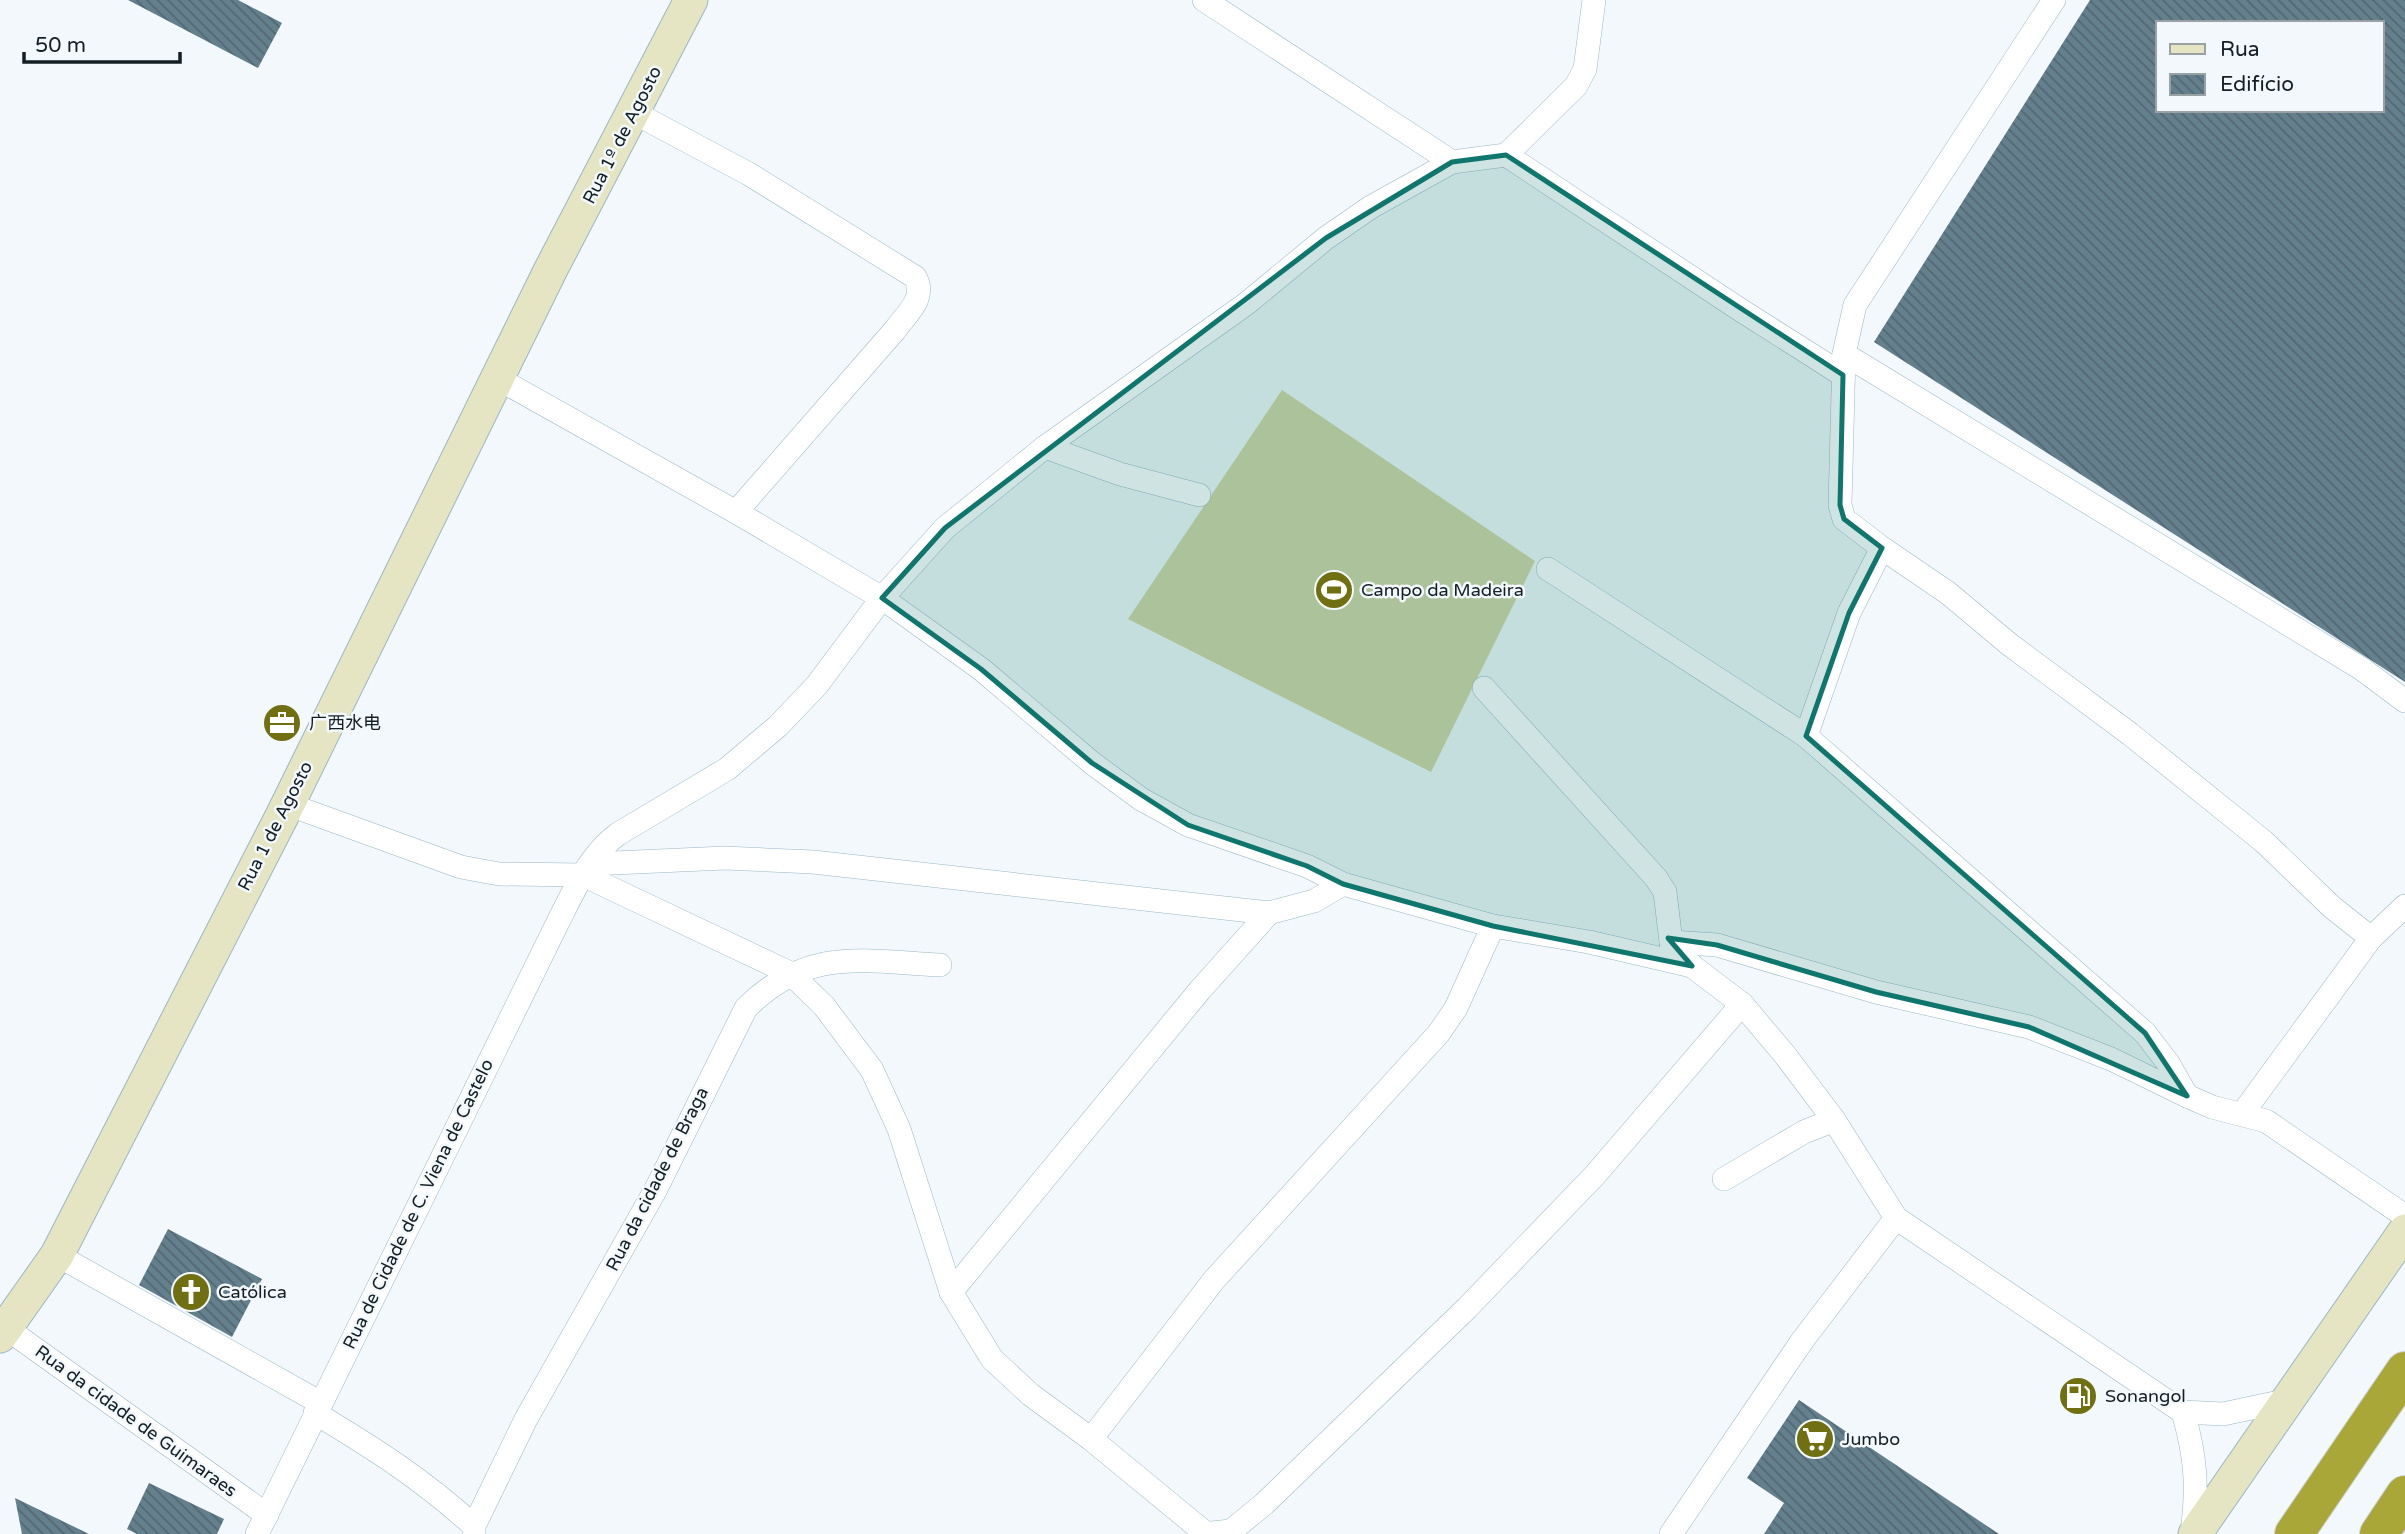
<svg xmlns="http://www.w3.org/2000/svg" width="2405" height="1534" font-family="'Varela Round','Noto Sans SC',sans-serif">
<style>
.pitch{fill:#d4d5a7}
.building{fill:url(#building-back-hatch);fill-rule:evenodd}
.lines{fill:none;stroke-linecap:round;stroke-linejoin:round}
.street-casing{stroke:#9ab7c5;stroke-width:24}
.secondary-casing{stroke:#9ab7c5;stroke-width:35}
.highway-casing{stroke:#d0d2d3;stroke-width:40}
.street{stroke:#fff;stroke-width:23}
.secondary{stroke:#e5e5c3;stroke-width:33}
.highway{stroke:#a8a737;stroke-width:38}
.marked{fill:#0f766e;fill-opacity:0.2;stroke:#0f766e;stroke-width:5;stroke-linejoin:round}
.labels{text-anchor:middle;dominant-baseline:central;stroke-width:5;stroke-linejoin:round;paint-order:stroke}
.street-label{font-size:18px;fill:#141f24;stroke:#f2f8fb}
.poi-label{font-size:18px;fill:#141f24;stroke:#f2f8fb;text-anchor:start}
</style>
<defs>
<pattern id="building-back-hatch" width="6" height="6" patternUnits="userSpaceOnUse" patternTransform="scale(1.75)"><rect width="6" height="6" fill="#65808d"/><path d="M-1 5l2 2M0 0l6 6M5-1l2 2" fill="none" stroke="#526873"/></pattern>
</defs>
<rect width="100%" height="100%" fill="#f2f8fb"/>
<!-- pitch -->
<polygon class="pitch" points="1282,390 1535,561 1431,772 1128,619"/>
<!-- building -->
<g class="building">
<polygon points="128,0 238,0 282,23 258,68"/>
<path d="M2090 0H2405V682L1874 342ZM2158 23H2382V110H2158Z"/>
<polygon points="168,1229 262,1279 232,1337 139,1285"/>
<polygon points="1799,1400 1999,1534 1764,1534 1784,1503 1747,1478"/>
<polygon points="149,1483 224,1519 217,1534 137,1534 127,1529"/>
<polygon points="15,1498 89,1534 22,1534"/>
</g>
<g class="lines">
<defs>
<g id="street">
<polyline points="1204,0 1452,162 1506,155 1576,86 1585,69 1594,0"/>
<path d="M633 112 749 174 915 277C927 298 907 313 895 330L736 512"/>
<polyline points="1506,155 1739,309 1843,375"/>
<polyline points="1844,354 2362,669 2405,701"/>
<polyline points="497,378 736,512 882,598 981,669 1092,763 1141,799 1188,825 1307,866 1343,884 1493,926 1589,942 1692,966"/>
<polyline points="1045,447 1120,474 1199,495"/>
<polyline points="1882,548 1948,593 2009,644 2130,734 2263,841 2333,908 2371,938"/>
<polyline points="1548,569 1806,736 2145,1033 2168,1063 2187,1096 2212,1107 2266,1121 2405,1216"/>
<polyline points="1484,688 1656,878 1665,892 1671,942 1692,966 1742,1004 1785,1055 1834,1120 1896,1218 2183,1412 2223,1414 2289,1400"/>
<polyline points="1806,736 1849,613 1882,548 1844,519 1840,505 1844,354 1855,305 2054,0"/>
<polyline points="287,804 461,867 499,874 583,875 790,973 824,1006 872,1070 899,1129 951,1292 992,1359 1031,1395 1091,1439 1204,1532"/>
<polyline points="591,864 725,858 813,862 1269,913 1314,901 1343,884"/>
<polyline points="1671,942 1717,945 1876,992 2029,1027 2111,1059 2187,1096"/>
<polyline points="2242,1114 2371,938 2405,906"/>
<polyline points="1724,1179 1804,1132 1834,1120"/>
<polyline points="57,1255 319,1402"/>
<polyline points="951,1292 1200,990 1269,913"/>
<polyline points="6,1328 267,1515"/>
<path d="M2183 1412C2196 1457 2198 1487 2192 1533"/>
<path d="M315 1413C375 1449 422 1479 474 1526"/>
<polyline points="1091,1439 1214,1280 1439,1033 1456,1008 1493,926"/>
<path d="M257 1534 558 922C574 891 589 855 618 834L727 769 778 726 817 685 882 598 945 528 1045 447 1246 304 1326 238 1371 207 1452 162"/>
<path d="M474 1534V1526L526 1419 656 1189 746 1008C808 947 860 961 940 965"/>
<polyline points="1202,1534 1231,1531 1264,1504 1467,1308 1595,1175 1742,1004"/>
<polyline points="1671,1534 1802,1341 1896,1218"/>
</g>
<g id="secondary">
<polyline points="0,1336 57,1255 282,816 551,269 691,0"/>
<polyline points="2195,1534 2405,1231"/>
</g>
<g id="highway">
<polyline points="2294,1534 2405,1371"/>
<polyline points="2379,1534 2405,1495"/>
</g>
</defs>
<!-- street casing -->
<use href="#street" class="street-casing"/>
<!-- secondary casing -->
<use href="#secondary" class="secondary-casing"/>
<!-- highway casing -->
<use href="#highway" class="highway-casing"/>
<!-- street -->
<use href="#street" class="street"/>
<!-- secondary -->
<use href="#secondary" class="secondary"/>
<!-- highway -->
<use href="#highway" class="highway"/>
</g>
<!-- marked area -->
<path class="marked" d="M1506 155 1843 375 1840 505 1844 519 1882 548 1849 613 1806 736 2145 1033 2187 1096 2029 1027 1876 992 1717 945 1668 938 1692 966 1493 926 1343 884 1307 866 1188 825 1092 763 981 669 882 598 945 528 1326 238 1452 162Z"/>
<!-- icons -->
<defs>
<symbol id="stadium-disc" viewBox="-11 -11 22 22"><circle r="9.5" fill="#706f11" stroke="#f2f8fb"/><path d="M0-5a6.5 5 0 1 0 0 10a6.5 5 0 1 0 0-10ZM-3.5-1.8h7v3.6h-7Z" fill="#fff"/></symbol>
<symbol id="office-disc" viewBox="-11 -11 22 22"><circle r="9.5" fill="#706f11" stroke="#f2f8fb"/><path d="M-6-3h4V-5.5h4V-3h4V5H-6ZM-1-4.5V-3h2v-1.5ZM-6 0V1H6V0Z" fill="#fff"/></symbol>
<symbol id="church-disc" viewBox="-11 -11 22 22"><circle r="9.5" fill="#706f11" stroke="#f2f8fb"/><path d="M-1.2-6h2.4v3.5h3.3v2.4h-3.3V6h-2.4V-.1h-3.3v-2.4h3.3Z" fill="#fff"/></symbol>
<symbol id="fuel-disc" viewBox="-11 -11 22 22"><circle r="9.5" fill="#706f11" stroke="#f2f8fb"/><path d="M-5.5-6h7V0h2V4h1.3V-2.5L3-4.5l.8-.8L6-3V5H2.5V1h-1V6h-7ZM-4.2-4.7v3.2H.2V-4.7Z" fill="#fff"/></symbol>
<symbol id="supermarket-disc" viewBox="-11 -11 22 22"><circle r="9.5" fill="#706f11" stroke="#f2f8fb"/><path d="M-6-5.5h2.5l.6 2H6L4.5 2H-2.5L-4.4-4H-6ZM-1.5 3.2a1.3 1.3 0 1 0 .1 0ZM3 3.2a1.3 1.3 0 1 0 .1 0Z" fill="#fff"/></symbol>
</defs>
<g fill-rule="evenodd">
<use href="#stadium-disc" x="1312" y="568" width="44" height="44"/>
<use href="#office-disc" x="260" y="701" width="44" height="44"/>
<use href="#church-disc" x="169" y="1270" width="44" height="44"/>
<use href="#fuel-disc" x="2056" y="1374" width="44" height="44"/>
<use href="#supermarket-disc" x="1793" y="1417" width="44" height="44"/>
</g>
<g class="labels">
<!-- street labels -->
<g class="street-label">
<text transform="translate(622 135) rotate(-63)">Rua 1º de Agosto</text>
<text transform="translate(275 826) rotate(-63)">Rua 1 de Agosto</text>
<text transform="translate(657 1179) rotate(-63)">Rua da cidade de Braga</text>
<text transform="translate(418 1204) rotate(-64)">Rua de Cidade de C. Viena de Castelo</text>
<text transform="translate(136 1421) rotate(36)">Rua da cidade de Guimaraes</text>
</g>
<!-- poi labels -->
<g class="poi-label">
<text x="1361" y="590">Campo da Madeira</text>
<text x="309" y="723">广西水电</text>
<text x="218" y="1292">Católica</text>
<text x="2105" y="1396">Sonangol</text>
<text x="1842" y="1439">Jumbo</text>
</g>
</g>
<!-- legend -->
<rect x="2156" y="21" width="228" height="91" fill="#f2f8fb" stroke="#99a1a5" stroke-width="2"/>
<rect x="2170" y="44" width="35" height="10" fill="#e5e5c3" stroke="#99a1a5" stroke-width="2"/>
<text x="2220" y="56" font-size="21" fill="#141f24">Rua</text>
<rect x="2170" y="74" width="35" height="21" fill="url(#building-back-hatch)" stroke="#99a1a5" stroke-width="2"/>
<text x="2220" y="91" font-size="21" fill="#141f24">Edifício</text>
<!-- scale -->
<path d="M24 52v10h156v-10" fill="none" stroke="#141f24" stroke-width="3.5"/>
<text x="35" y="52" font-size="21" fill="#141f24" stroke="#f2f8fb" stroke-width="5" paint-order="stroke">50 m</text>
</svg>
